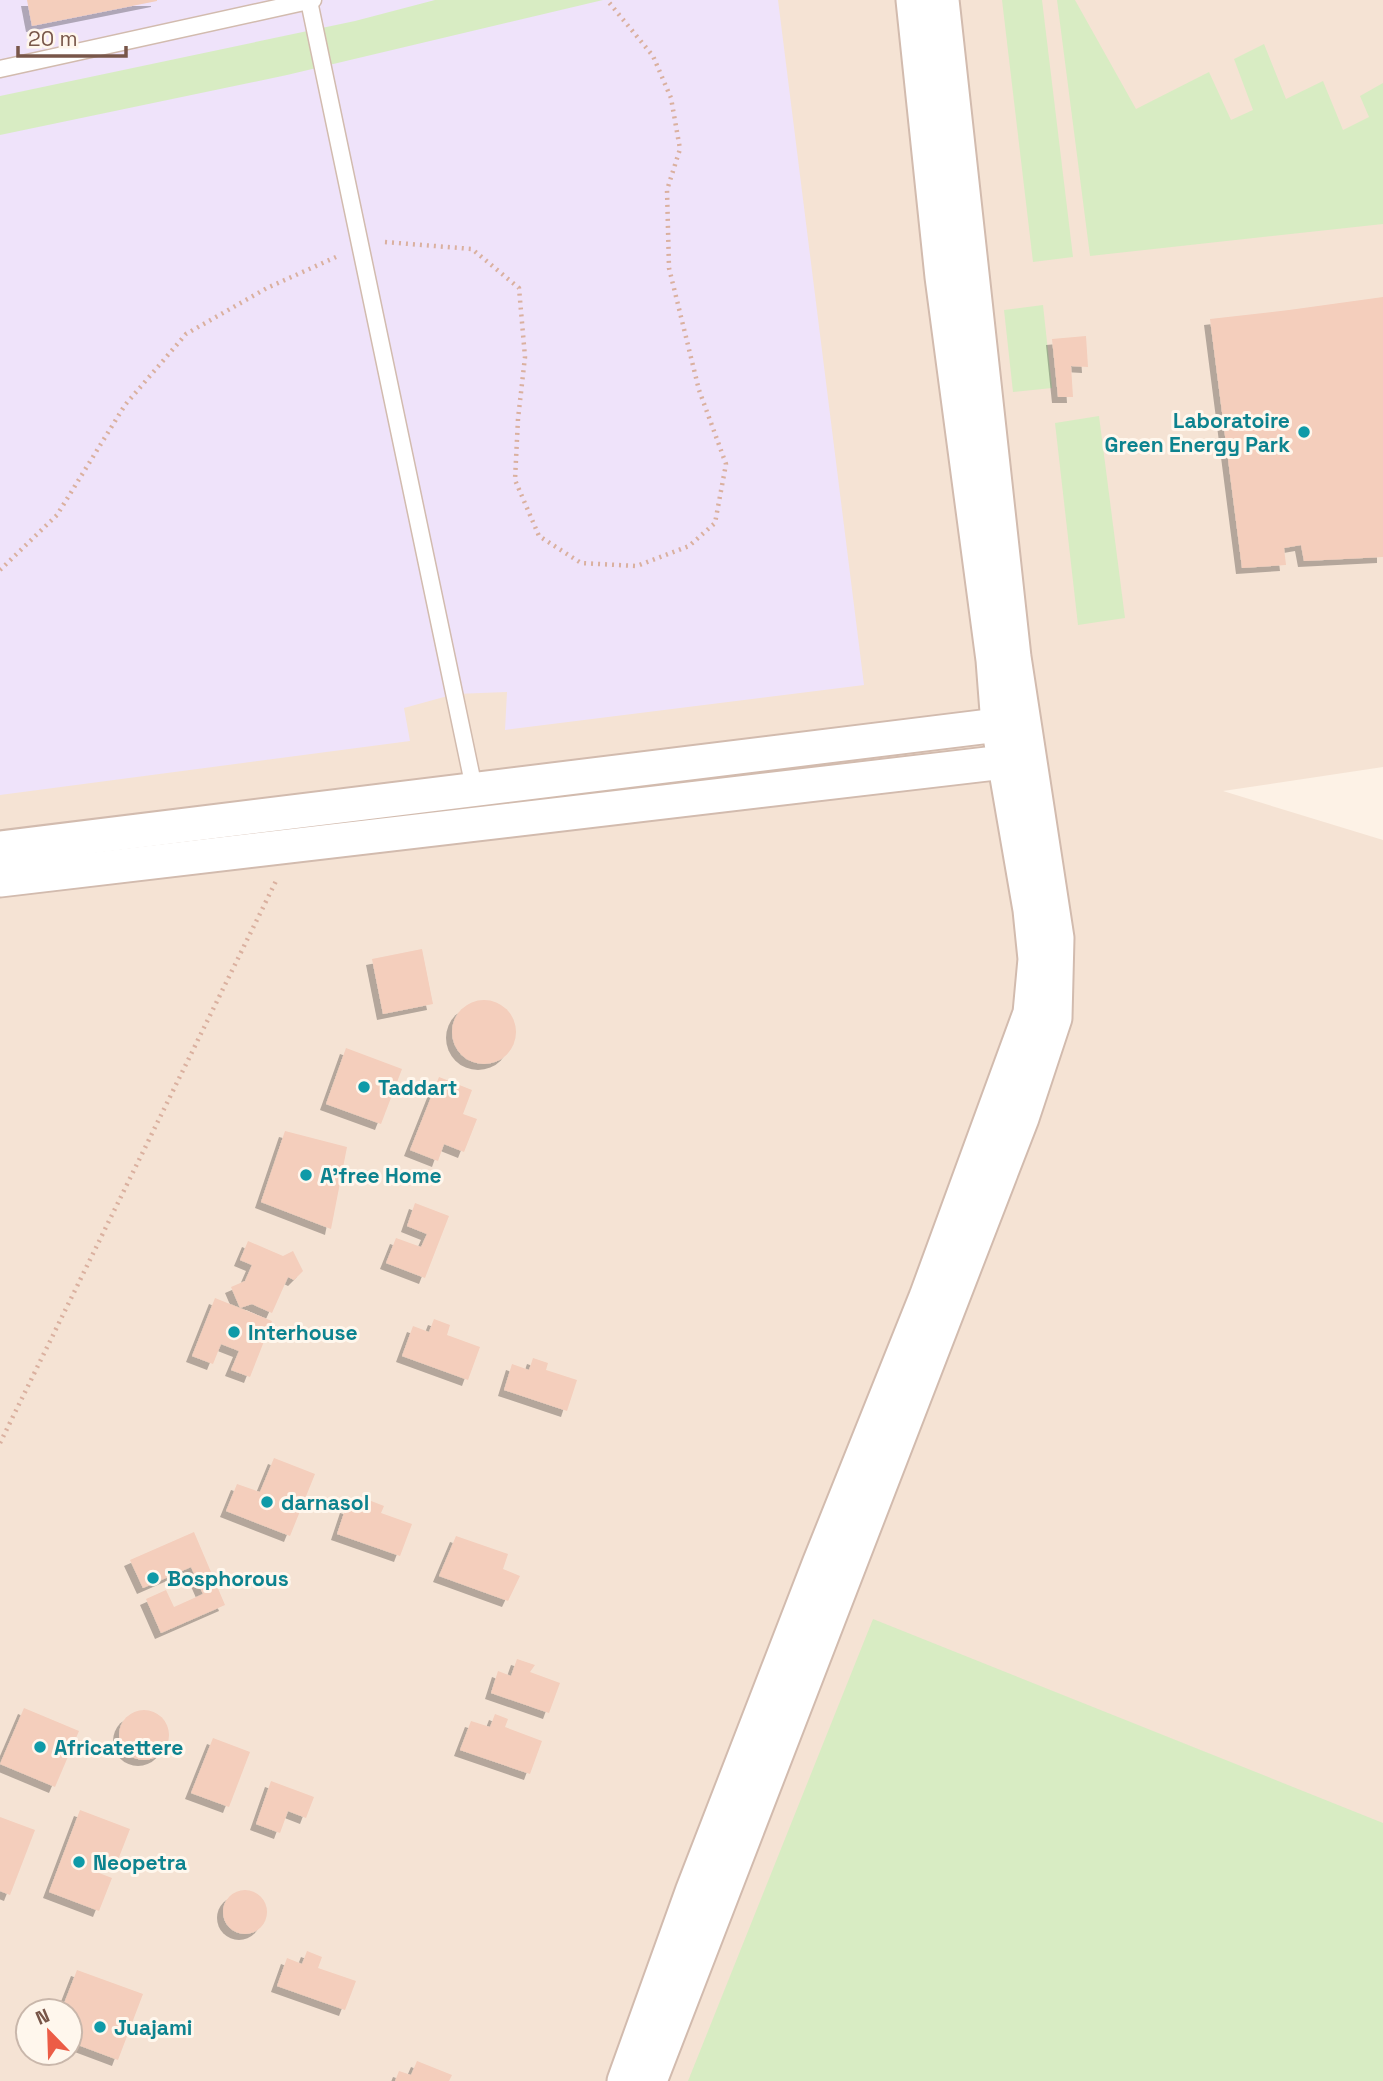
<svg xmlns="http://www.w3.org/2000/svg" width="1383" height="2081" font-family="'Space Grotesk',sans-serif">
<style>
.residential{fill:#f5e3d4;fill-rule:evenodd}
.education{fill:#efe3fa}
.green{fill:#d8ecc3}
.building{fill:#f4cebc;filter:url(#shadow)}
.lines{fill:none;stroke-linecap:round;stroke-linejoin:round}
.service-casing{stroke:#d2bbae;stroke-width:19}
.minor-casing{stroke:#d2bbae;stroke-width:37}
.path{stroke:#dab09f;stroke-width:4.5;stroke-dasharray:2 5;stroke-linecap:butt}
.service{stroke:#fff;stroke-width:16}
.minor{stroke:#fff;stroke-width:33}
.culture-dot{fill:#0f9aa8;stroke:#fff7ed;stroke-width:2.5}
.labels{text-anchor:middle;dominant-baseline:central;stroke-width:6;stroke-linejoin:round;paint-order:stroke}
.culture-label{font-size:21px;font-weight:bold;fill:#0d838f;stroke:#fff7ed;text-anchor:start}
</style>
<defs>
<filter id="shadow"><feDropShadow dx="-6" dy="6" stdDeviation="0" flood-color="#0004"/></filter>
</defs>
<rect width="100%" height="100%" fill="#fdf2e6"/>
<!-- residential -->
<path class="residential" d="M0 0H1383V767L1223 791 1383 840V2081H0ZM28 2011H70V2053H28Z"/>
<!-- education -->
<polygon class="education" points="0,0 778,0 864,685 505,730 507,692 455,694 404,708 410,741 0,795"/>
<!-- green -->
<g class="green">
<polygon points="435,0 603,0 287,75 0,135 0,96 355,21"/>
<polygon points="1002,0 1042,0 1073,257 1033,262"/>
<polygon points="1057,0 1075,0 1136,109 1209,72 1231,120 1253,110 1234,59 1264,44 1286,99 1323,81 1343,130 1369,117 1360,96 1383,83 1383,224 1090,256"/>
<polygon points="1043,305 1052,388 1013,392 1004,310"/>
<polygon points="1099,416 1125,618 1078,625 1055,423"/>
<polygon points="873,1619 1383,1823 1383,2081 688,2081"/>
</g>
<!-- building -->
<g class="building">
<polygon points="27,0 157,0 157,1 32,26"/>
<polygon points="1383,297 1383,557 1304,561 1301,545 1284,548 1286,565 1242,568 1210,319 1289,310"/>
<polygon points="1086,336 1088,367 1071,366 1073,397 1058,397 1052,339"/>
<polygon points="422,949 433,1004 383,1014 372,959"/>
<circle cx="484" cy="1032" r="32"/>
<polygon points="346,1048 402,1069 381,1124 326,1104"/>
<polygon points="439,1077 472,1090 463,1114 477,1119 464,1152 444,1144 438,1161 410,1150"/>
<polygon points="285,1131 347,1147 331,1229 261,1202"/>
<polygon points="415,1203 449,1216 425,1278 386,1263 396,1238 421,1247 427,1234 407,1226"/>
<polygon points="248,1241 283,1256 293,1251 303,1271 294,1280 288,1277 272,1313 252,1304 240,1308 231,1287 245,1281 252,1265 240,1260"/>
<polygon points="215,1298 272,1321 250,1377 231,1370 239,1351 221,1344 213,1364 192,1356"/>
<polygon points="434,1319 450,1325 447,1335 480,1347 468,1380 402,1356 413,1326 429,1332"/>
<polygon points="533,1358 548,1363 546,1370 577,1380 567,1411 504,1390 512,1364 529,1370"/>
<polygon points="274,1458 315,1474 290,1536 226,1511 237,1484 260,1492"/>
<polygon points="366,1499 384,1506 381,1513 412,1524 400,1556 337,1534 346,1507 362,1512"/>
<polygon points="194,1532 225,1605 161,1633 146,1599 166,1590 174,1607 203,1594 191,1567 143,1588 130,1560"/>
<polygon points="456,1536 508,1554 503,1569 520,1576 508,1601 439,1576"/>
<polygon points="517,1659 535,1665 530,1672 560,1683 549,1713 491,1693 498,1671 511,1676"/>
<polygon points="24,1708 79,1731 55,1787 0,1764"/>
<circle cx="144" cy="1735" r="25"/>
<polygon points="495,1714 508,1719 505,1727 542,1741 530,1774 460,1750 471,1721 490,1727"/>
<polygon points="213,1738 250,1752 229,1807 191,1793"/>
<polygon points="271,1781 314,1797 306,1818 288,1811 280,1833 256,1824"/>
<polygon points="80,1810 130,1829 116,1865 99,1859 94,1871 112,1878 99,1911 49,1892"/>
<polygon points="0,1817 35,1830 10,1895 0,1891"/>
<circle cx="245" cy="1912" r="22"/>
<polygon points="307,1951 322,1957 318,1968 356,1981 345,2010 277,1986 287,1958 302,1964"/>
<polygon points="77,1970 143,1994 118,2060 70,2042 70,2011 61,2011"/>
<polygon points="417,2061 452,2075 449,2081 395,2081 399,2071 411,2075"/>
</g>
<g class="lines">
<defs>
<g id="service">
<polyline points="309,1 474,788"/>
<polyline points="0,69 313,0"/>
</g>
<g id="minor">
<polyline points="0,848 998,725"/>
<polyline points="0,880 1004,762"/>
<polyline points="624,2081 692,1892 819,1564 926,1297 1030,1013 1035,959 1030,910 998,725 993,660 942,277 913,0"/>
<polyline points="650,2081 1022,1118 1055,1018 1057,938 1014,657 942,0"/>
</g>
</defs>
<!-- service casing -->
<use href="#service" class="service-casing"/>
<!-- minor casing -->
<use href="#minor" class="minor-casing"/>
<!-- path -->
<g class="path">
<polyline points="385,242 472,249 519,288 525,357 518,419 515,480 539,536 581,563 637,566 689,546 715,523 726,464 699,390 669,268 667,190 680,149 671,98 653,56 607,0"/>
<polyline points="0,570 57,515 125,405 186,334 267,288 336,257"/>
<polyline points="0,1443 276,881"/>
</g>
<!-- service -->
<use href="#service" class="service"/>
<!-- minor -->
<use href="#minor" class="minor"/>
</g>
<!-- markers -->
<g class="culture-dot">
<circle cx="1304" cy="432" r="7"/>
<circle cx="364" cy="1087" r="7"/>
<circle cx="306" cy="1175" r="7"/>
<circle cx="234" cy="1332" r="7"/>
<circle cx="267" cy="1502" r="7"/>
<circle cx="153" cy="1578" r="7"/>
<circle cx="40" cy="1747" r="7"/>
<circle cx="79" cy="1862" r="7"/>
<circle cx="100" cy="2027" r="7"/>
</g>
<g class="labels">
<!-- culture labels -->
<g class="culture-label">
<text x="1290" y="420" text-anchor="end">Laboratoire<tspan x="1290" dy="24">Green Energy Park</tspan></text>
<text x="378" y="1087">Taddart</text>
<text x="320" y="1175">A'free Home</text>
<text x="248" y="1332">Interhouse</text>
<text x="281" y="1502">darnasol</text>
<text x="167" y="1578">Bosphorous</text>
<text x="54" y="1747">Africatettere</text>
<text x="93" y="1862">Neopetra</text>
<text x="114" y="2027">Juajami</text>
</g>
</g>
<!-- north arrow -->
<g transform="translate(49 2032) rotate(337)"><circle r="33" fill="#fff7ed" stroke="#c9b7ab" stroke-width="2"/>
<path d="M0-5L12 26L0 18L-12 26Z" fill="#ec5c46"/>
<text y="-10" font-size="19" font-weight="bold" text-anchor="middle" fill="#785649">N</text>
</g>
<!-- scale -->
<path d="M18 46v10h108v-10" fill="none" stroke="#785649" stroke-width="3.5"/>
<text x="28" y="46" font-size="21" fill="#785649" stroke="#fff7ed" stroke-width="5" paint-order="stroke">20 m</text>
</svg>
